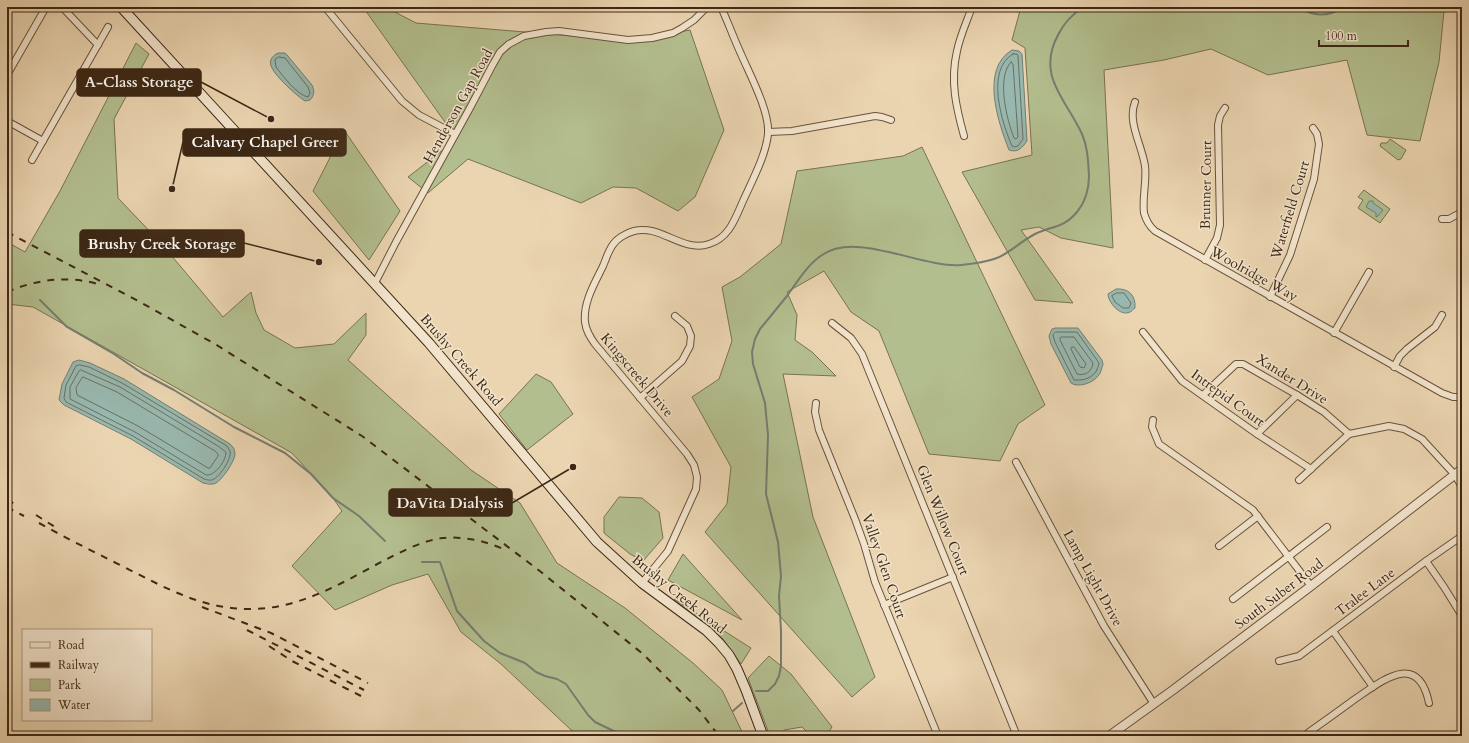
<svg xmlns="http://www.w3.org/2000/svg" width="1469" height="743" font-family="Cardo,serif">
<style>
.green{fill:#b3be8e;stroke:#787352}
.water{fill:#98b8af;stroke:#747e71}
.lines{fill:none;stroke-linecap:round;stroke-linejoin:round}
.shore{stroke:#6a7062;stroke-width:1}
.stream{stroke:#747e71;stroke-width:2}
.minor-casing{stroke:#68533c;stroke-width:8}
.tertiary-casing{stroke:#68533c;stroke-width:10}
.secondary-casing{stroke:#3d2815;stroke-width:11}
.minor{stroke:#f2e4cc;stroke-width:6}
.tertiary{stroke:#f2e4cc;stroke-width:8}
.secondary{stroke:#f2e4cc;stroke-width:9}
.rail{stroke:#3d2815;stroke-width:2;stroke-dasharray:7 7;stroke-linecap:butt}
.labels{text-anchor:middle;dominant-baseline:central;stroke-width:3;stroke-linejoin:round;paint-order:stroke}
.street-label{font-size:14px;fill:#3d2815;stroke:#f2e4cc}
.leader{fill:none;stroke:#3d2815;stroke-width:1.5}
.callout-dot{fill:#3d2815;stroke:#f2e4cc;stroke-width:1.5}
.callout{fill:#3d2815;stroke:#3d2815;stroke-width:1.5}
.callout-label{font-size:15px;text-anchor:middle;font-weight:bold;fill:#fff}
</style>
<rect width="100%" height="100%" fill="#ebd5b1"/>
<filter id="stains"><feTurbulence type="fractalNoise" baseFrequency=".005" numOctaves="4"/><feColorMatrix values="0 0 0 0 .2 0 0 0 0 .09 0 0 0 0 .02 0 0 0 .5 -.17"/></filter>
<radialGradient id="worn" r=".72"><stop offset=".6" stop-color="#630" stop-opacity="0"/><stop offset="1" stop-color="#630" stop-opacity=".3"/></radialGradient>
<!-- green -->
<g class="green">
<polygon points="363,7 388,7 391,10 416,23 634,41 690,30 724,130 695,197 678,211 636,188 613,187 581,203 468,159 428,193 408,177 457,139"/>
<polygon points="1021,7 1462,7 1444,11 1439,62 1420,141 1367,135 1347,60 1268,75 1211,49 1164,60 1104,70 1113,248 1061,238 1039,227 1021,230 1073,303 1035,300 962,172 1032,155 1025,48 1012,40"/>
<polygon points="136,43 149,54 114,119 118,198 160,242 223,317 251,292 256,313 264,330 295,348 334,344 366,313 366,335 348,360 471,470 520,503 557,563 625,608 693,663 722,690 744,736 579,736 570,729 501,664 461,632 428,574 392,585 335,610 292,566 342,511 333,498 292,453 33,307 7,304 7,242 25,252 60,191"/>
<polygon points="344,130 400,211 369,260 313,191"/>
<polygon points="1390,139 1406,150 1401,159 1398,160 1380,146 1381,143 1387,143"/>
<polygon points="922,147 1045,405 1018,424 1000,461 929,454 879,331 851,312 824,271 787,292 797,315 795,340 812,352 836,376 783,374 813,517 875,677 852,697 705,532 727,504 731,467 692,397 719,379 732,341 722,287 740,277 781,244 797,171 903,156"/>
<polygon points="1364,190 1390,209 1380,223 1358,208 1363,200 1358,197"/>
<polygon points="536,374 551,382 573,414 527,450 499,414"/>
<polygon points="619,497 642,498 659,512 663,538 643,561 630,554 604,533 604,517"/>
<polygon points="683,554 742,620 668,580"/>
<polygon points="674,599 751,648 741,664 723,639"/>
<polygon points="769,656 791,674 832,727 826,736 811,736 802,727 784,730 784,736 770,736 748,678"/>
</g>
<!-- water -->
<g class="water">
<path d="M1012 50 1019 51 1022 54 1027 141C1022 148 1018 153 1009 150 998 122 980 69 1012 50Z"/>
<path d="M278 53H285L287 55 312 85C315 91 314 96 310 100L305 101C297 96 276 77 272 68 268 61 272 56 278 53Z"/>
<polygon points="1369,201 1373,201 1373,203 1383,210 1378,216 1376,217 1376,213 1366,207"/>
<path d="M1116 289C1128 288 1136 295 1135 308 1134 308 1131 312 1130 312 1120 317 1108 302 1108 294Z"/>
<path d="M1055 328H1078L1102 360 1103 364C1102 367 1101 373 1098 376 1093 383 1078 388 1071 383L1051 344 1049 336 1052 329Z"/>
<path d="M79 360 90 363 124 379 230 444C233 447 235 449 235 454 235 461 222 480 216 483 212 485 208 484 203 483L131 439 64 405 59 400 62 384 73 362Z"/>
</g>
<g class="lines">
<!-- shore -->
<g class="shore">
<path d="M1013 54H1017L1018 56 1023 139 1018 146 1014 147 1012 146C1002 123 985 70 1013 54Z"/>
<path d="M279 57 285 58 308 87 310 93 308 97C297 95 282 75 276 67L275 60Z"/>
<path d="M1011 62 1013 64 1018 137 1016 139 1014 138C1007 120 996 78 1011 62Z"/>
<polygon points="1117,293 1124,293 1131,303 1129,308 1123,308 1115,302 1112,296"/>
<path d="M1056 332H1077L1099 363C1097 376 1087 381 1074 380L1055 342 1053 335Z"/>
<path d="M1062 337H1074L1093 363C1092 372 1085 376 1077 374L1060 340V338Z"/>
<polygon points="1072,347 1074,347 1086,364 1084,368 1080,367 1071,349"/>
<path d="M80 365 89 367 122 383 227 446 230 451C232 458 221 475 214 479 211 481 208 480 204 479L133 436 66 402 64 398 66 385 76 366Z"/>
<path d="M81 370 120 387 218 446 226 452C226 461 215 476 206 475L135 432 70 399V387L79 371Z"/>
<polygon points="83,377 117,392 215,451 218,454 218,456 210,468 208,468 138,426 77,395 76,388"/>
</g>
<!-- stream -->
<g class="stream">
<path d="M1295 7C1316 16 1324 18 1346 7"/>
<polyline points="40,300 67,327 114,354 142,373 174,390 234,427 285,453 311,474 333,498 359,516 385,541"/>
<polyline points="422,562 440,562 457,611 484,641 500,653 525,663 536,672 545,676 557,679 566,684 588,715 595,722 624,736"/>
<path d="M756 691H768L775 684 779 676 781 666V631L779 596 781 576 778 542 766 494 768 435 765 403 753 364 752 352 755 339 760 329C769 318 778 307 787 296 797 282 807 265 822 255 857 231 921 268 961 265 972 264 986 262 997 258 1010 253 1021 241 1035 234 1051 226 1064 228 1077 212 1086 201 1089 189 1089 176 1088 161 1088 148 1082 134 1066 99 1036 76 1058 35 1064 23 1072 14 1084 7"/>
<polyline points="733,711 742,703"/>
</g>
<defs>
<g id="minor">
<polyline points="62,7 98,45"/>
<polyline points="325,7 402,101 419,115 455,134"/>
<polyline points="7,75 46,7"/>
<path d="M1135 102C1127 122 1142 145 1145 166 1147 181 1142 197 1144 213 1146 220 1149 226 1155 231L1442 393 1453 397H1462"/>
<polyline points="7,121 43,141"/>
<polyline points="768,132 792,131 875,116 882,117 891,120"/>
<path d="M964 136C956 107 950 81 957 51 960 36 967 21 972 7"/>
<polyline points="32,160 108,27"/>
<polyline points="1442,219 1449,219 1462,212"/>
<polyline points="1205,260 1217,238 1220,225 1218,125 1220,116 1225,108"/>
<polyline points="375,283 396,242 471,106 492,66 500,52 509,44 524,36 546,32 559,31 628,40 652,38 673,33 682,28 694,20 707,7"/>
<polyline points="1270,297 1290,255 1314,179 1319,144 1317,134 1313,128"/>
<polyline points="832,323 851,338 862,354 1017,736"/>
<polyline points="1143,332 1182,381 1257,434 1311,469"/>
<polyline points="1334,333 1369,272"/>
<polyline points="1394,367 1400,356 1407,349 1435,327 1442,315"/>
<polyline points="1203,395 1236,364 1243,364 1297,395 1324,412 1349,434"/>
<polyline points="640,398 682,361 690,346 691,336 687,326 675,316"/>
<polyline points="816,403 815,412 819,430 855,519 864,544 875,582 938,736"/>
<polyline points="1153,420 1152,427 1159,444 1253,510 1311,586"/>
<polyline points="1257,434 1297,395"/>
<polyline points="1016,462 1104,626 1154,704"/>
<polyline points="1299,480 1349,434 1389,426 1404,429 1422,439 1455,475 1462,487"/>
<polyline points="1219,546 1258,516"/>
<polyline points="1426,561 1444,587 1462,616"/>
<path d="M642 583 668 551 696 489 697 477 694 465 687 454 595 344C590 337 586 331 585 322 583 302 595 283 603 266 606 259 608 252 612 246 616 239 626 233 634 231 661 224 682 253 709 244 729 238 735 219 743 201 752 181 766 155 768 134 770 112 750 75 741 54 734 39 728 22 721 7"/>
<polyline points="1233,599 1327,527"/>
<polyline points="884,605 953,577"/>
<polyline points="1333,631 1373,687"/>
<polyline points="1279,661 1299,656 1426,561 1462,536"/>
<path d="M1305 736 1309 732C1325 721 1340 710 1355 699 1382 681 1418 650 1429 703"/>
</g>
<polyline id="tertiary" points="1109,736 1173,690 1311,586 1462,469"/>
<polyline id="secondary" points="121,7 429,343 597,542 642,583 707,631 719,643 729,655 737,669 746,690 763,736"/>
</defs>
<!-- minor casing -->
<use href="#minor" class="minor-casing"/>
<!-- tertiary casing -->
<use href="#tertiary" class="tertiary-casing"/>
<!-- secondary casing -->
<use href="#secondary" class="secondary-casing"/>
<!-- minor -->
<use href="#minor" class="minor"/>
<!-- tertiary -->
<use href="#tertiary" class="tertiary"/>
<!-- secondary -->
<use href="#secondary" class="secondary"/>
<!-- rail -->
<g class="rail">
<polyline points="7,232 140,302 215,344 362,436 541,572 643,654 699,710 719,736"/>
<path d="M7 292C37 279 70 275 101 285"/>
<polyline points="7,500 17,505"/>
<polyline points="7,507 24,516"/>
<polyline points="36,515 55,527"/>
<path d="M39 523C66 538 94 552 122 566 166 588 203 610 253 609 301 608 342 583 383 561 401 552 421 541 442 538 463 536 488 541 507 551"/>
<polyline points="202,607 271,633 368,683"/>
<polyline points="247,630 364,690"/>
<polyline points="269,646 292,661 361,696"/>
</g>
</g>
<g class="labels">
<!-- street labels -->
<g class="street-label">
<text transform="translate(458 106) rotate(-61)">Henderson Gap Road</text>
<text transform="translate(1206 185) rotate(-89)">Brunner Court</text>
<text transform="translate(1290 210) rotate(-73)">Waterfield Court</text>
<text transform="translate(1254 274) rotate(29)">Woolridge Way</text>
<text transform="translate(461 360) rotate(49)">Brushy Creek Road</text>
<text transform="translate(637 375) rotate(50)">Kingscreek Drive</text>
<text transform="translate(1292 379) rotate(32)">Xander Drive</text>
<text transform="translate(1228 398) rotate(36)">Intrepid Court</text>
<text transform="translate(943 520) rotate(68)">Glen Willow Court</text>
<text transform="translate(884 566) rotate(71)">Valley Glen Court</text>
<text transform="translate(1093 578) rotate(61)">Lamp Light Drive</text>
<text transform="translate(1365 592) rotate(-37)">Tralee Lane</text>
<text transform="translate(679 594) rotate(39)">Brushy Creek Road</text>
<text transform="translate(1279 594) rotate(-37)">South Suber Road</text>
</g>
</g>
<!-- callouts -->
<path class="leader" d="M271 119L201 82M172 189L183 142M319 262L244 243M573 467L512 503"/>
<g class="callout-dot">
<circle cx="271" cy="119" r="4"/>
<circle cx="172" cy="189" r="4"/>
<circle cx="319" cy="262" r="4"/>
<circle cx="573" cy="467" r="4"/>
</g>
<g class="callout">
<rect x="77" y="69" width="124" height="27" rx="4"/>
<rect x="183" y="129" width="163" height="27" rx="4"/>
<rect x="80" y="230" width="164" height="27" rx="4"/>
<rect x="389" y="489" width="123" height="27" rx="4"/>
</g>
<g class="callout-label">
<text x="139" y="87">A-Class Storage</text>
<text x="265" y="147">Calvary Chapel Greer</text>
<text x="162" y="249">Brushy Creek Storage</text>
<text x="450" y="508">DaVita Dialysis</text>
</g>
<!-- margin -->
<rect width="1469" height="743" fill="none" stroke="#ebd5b1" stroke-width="24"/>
<rect x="8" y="8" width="1453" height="727" fill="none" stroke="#3d2815" stroke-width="2"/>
<rect x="12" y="12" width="1445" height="719" fill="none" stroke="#3d2815"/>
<!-- legend -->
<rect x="22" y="629" width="130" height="92" fill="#f2e4cc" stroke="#aa9983"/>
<rect x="30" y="642" width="20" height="6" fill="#f2e4cc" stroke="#aa9983"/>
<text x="58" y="649" font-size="12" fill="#3d2815">Road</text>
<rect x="30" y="662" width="20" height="6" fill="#3d2815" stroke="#aa9983"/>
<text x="58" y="669" font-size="12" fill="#3d2815">Railway</text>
<rect x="30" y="679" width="20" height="12" fill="#b3be8e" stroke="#aa9983"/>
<text x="58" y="689" font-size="12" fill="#3d2815">Park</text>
<rect x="30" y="699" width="20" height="12" fill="#98b8af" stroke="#aa9983"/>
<text x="58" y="709" font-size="12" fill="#3d2815">Water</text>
<!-- scale -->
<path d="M1319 40v6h89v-6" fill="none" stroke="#3d2815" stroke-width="2"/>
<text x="1325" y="40" font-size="12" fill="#3d2815" stroke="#f2e4cc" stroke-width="3" paint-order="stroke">100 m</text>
<rect width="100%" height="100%" filter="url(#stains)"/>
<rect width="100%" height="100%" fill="url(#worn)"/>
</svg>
